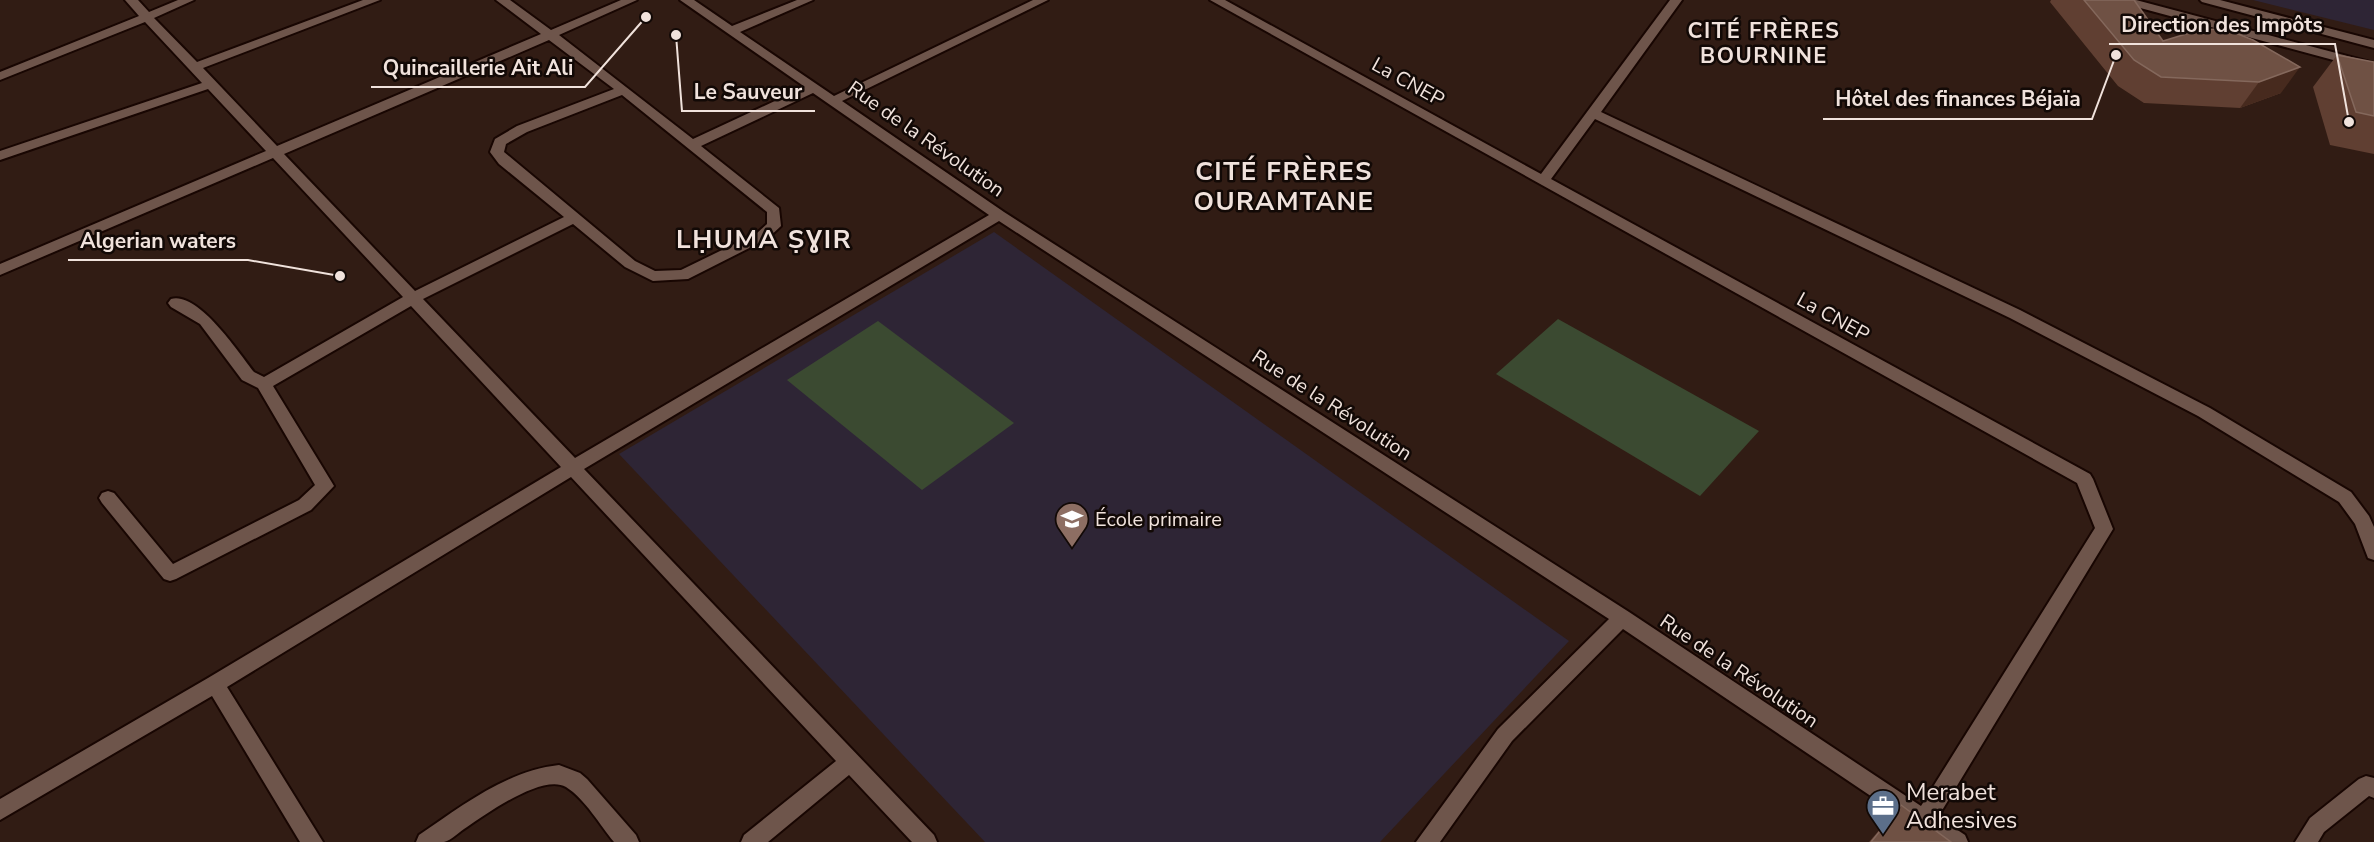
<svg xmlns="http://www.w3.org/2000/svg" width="2374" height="842" font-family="'Nunito Sans',sans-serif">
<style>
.education{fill:#2e2535}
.green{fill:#3b4a31}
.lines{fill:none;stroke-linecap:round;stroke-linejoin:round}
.minor-casing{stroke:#180602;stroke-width:4}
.secondary-casing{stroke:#180602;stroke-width:4}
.minor{fill:#6e554b;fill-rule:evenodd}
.secondary{fill:#6e554b;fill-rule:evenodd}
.wall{fill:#603f32}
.shaded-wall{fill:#472a1e}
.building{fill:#6f5144;stroke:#84685c;stroke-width:1.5}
.labels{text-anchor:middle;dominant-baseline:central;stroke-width:5;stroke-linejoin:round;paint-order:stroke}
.street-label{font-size:20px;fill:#f0e2dc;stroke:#120906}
.poi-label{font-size:20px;fill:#f0e2dc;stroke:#120906;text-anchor:start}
.far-district-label{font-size:22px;font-weight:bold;letter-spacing:1.5px;fill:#f0e2dc;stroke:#120906}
.near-poi-label{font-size:24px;fill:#f0e2dc;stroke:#120906;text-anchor:start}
.district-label{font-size:26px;font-weight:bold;letter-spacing:1.5px;fill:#f0e2dc;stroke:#120906}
.leader{fill:none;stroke:#f0e2dc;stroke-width:2}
.callout-dot{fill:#f0e2dc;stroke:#120906;stroke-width:2}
.callout-label{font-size:21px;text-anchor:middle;font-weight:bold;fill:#f0e2dc;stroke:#120906;stroke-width:5;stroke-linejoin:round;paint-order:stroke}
</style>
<rect width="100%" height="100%" fill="#311c14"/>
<!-- education -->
<g class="education">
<polygon points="2254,0 2374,0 2374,30 2253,0"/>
<polygon points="994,232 1569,641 1380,842 985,842 619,454"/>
</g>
<!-- green -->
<g class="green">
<polygon points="1558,319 1759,431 1700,496 1496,374"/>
<polygon points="878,321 1014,423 922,490 787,380"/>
</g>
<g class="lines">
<defs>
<g id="minor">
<path d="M125 0H138L149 12 178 0H194L154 18 197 62 363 0H380L203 68 277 146 541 34 496 0H510L551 30 621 0H637L559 35 693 139 805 87 680 0H694L732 26 797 0H813L740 32 834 96 1033 0H1048L842 101 1004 212 1629 612 1921 806 2095 528 2077 483 1210 0H1225L1541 174 1670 0H1682L1601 112 2020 310 2210 408 2351 492 2369 516 2374 527V560L2368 558 2355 524 2339 502 2198 416 2010 318 1595 119 1551 179 2090 474 2093 479 2113 529 1938 817 1965 835 1968 842H1939L1623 629 1512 741 1440 842H1416L1498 729 1609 619 999 221 584 469 934 835 937 842H912L849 775 768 842H741L744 835 836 761 571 477 227 687 323 842H300L212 696 0 820V799L208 678 561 467 411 306 273 386 331 481 334 486 311 510 176 579 170 581 164 579 102 503 99 498 102 493 108 491 114 493 173 564 299 500 315 485 258 388 242 380 200 324 171 307 168 303 171 299C198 291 239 353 254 372L264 377 403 297 273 158 0 275V264L266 151 208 89 0 160V151L202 83 145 22 0 80V72L139 16ZM549 40 614 89 517 126 495 139 490 152 499 164 564 217 415 291 284 154ZM813 93 989 215 575 458 423 299 573 224 625 267 653 281 688 279 767 239 781 226 779 208 701 146ZM622 95 767 212V224L757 233 681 270 655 271 635 261 504 152 506 144 527 132Z"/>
<path d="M559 765 580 773 587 779 636 835 639 842H614C600 825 585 799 566 787 543 773 486 814 467 827 460 831 452 840 444 842 436 842 425 842 416 842L419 835C462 806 506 771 559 765Z"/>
<polygon points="2366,776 2374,778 2374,798 2369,796 2324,832 2318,842 2295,842 2310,818 2359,779"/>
</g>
<g id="secondary">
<polygon points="2116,0 2136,0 2374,63 2374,71 2118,2"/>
<polygon points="2200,0 2220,0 2374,40 2374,48 2202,2"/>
</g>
</defs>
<!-- minor casing -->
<use href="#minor" class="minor-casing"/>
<!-- secondary casing -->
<use href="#secondary" class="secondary-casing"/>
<!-- minor -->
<use href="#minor" class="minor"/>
<!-- secondary -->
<use href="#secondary" class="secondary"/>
</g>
<!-- wall -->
<g class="wall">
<polygon points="2051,0 2134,0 2163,41 2199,30 2281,93 2240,108 2144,103 2118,86 2050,2"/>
<polygon points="2337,55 2374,62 2374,154 2330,145 2313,87"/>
<polygon points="1901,805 1951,842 1869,842"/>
</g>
<!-- shaded-wall -->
<polygon class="shaded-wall" points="2300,67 2281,93 2240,108 2259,82"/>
<!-- building -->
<g class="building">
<polygon points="2084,0 2134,0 2163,41 2199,30 2218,29 2233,32 2253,40 2300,67 2259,82 2161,77 2134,60"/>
<polygon points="2337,55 2374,62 2374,116 2356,112"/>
<polygon points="1901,805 1951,842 1871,842"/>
</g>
<!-- icons -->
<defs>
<symbol id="school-pin" viewBox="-11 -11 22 30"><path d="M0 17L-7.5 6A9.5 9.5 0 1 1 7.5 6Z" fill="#8d6e63" stroke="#120906"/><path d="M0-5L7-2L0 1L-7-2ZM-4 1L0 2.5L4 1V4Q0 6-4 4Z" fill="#fff"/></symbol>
<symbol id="office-pin" viewBox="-11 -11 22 30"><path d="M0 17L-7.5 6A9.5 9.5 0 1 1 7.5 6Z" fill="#5c6f8a" stroke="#120906"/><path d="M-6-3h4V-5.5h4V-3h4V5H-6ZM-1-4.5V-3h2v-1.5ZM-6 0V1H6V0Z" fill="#fff"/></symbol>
</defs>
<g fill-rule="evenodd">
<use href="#school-pin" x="1053" y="500" width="38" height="52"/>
<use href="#office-pin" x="1864" y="787" width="38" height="52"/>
</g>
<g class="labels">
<!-- street labels -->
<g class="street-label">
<text transform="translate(1408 82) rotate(29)">La CNEP</text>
<text transform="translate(926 139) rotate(35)">Rue de la Révolution</text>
<text transform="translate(1833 317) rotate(29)">La CNEP</text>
<text transform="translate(1332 405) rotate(33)">Rue de la Révolution</text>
<text transform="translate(1739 671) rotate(34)">Rue de la Révolution</text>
</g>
<!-- poi labels -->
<g class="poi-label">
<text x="1095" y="519">École primaire</text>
</g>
<!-- far-district labels -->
<g class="far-district-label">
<text x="1764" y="31">CITÉ FRÈRES<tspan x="1764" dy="25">BOURNINE</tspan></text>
</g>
<!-- near-poi labels -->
<g class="near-poi-label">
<text x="1906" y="792">Merabet<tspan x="1906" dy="28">Adhesives</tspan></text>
</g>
<!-- district labels -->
<g class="district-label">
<text x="1284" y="171">CITÉ FRÈRES<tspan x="1284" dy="30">OURAMTANE</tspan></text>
<text x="764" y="239">LḤUMA ṢƔIR</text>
</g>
</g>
<!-- callouts -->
<path class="leader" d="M2349 122L2335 44H2109M646 17L585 87H371M676 35L682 111H815M2116 55L2092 119H1823M340 276L248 260H68"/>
<g class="callout-dot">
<circle cx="2349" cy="122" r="6"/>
<circle cx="646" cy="17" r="6"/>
<circle cx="676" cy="35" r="6"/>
<circle cx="2116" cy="55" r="6"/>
<circle cx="340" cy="276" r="6"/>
</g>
<g class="callout-label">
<text x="2222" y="32">Direction des Impôts</text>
<text x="478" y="75">Quincaillerie Ait Ali</text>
<text x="748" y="99">Le Sauveur</text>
<text x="1958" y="106">Hôtel des finances Béjaïa</text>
<text x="158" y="248">Algerian waters</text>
</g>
</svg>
